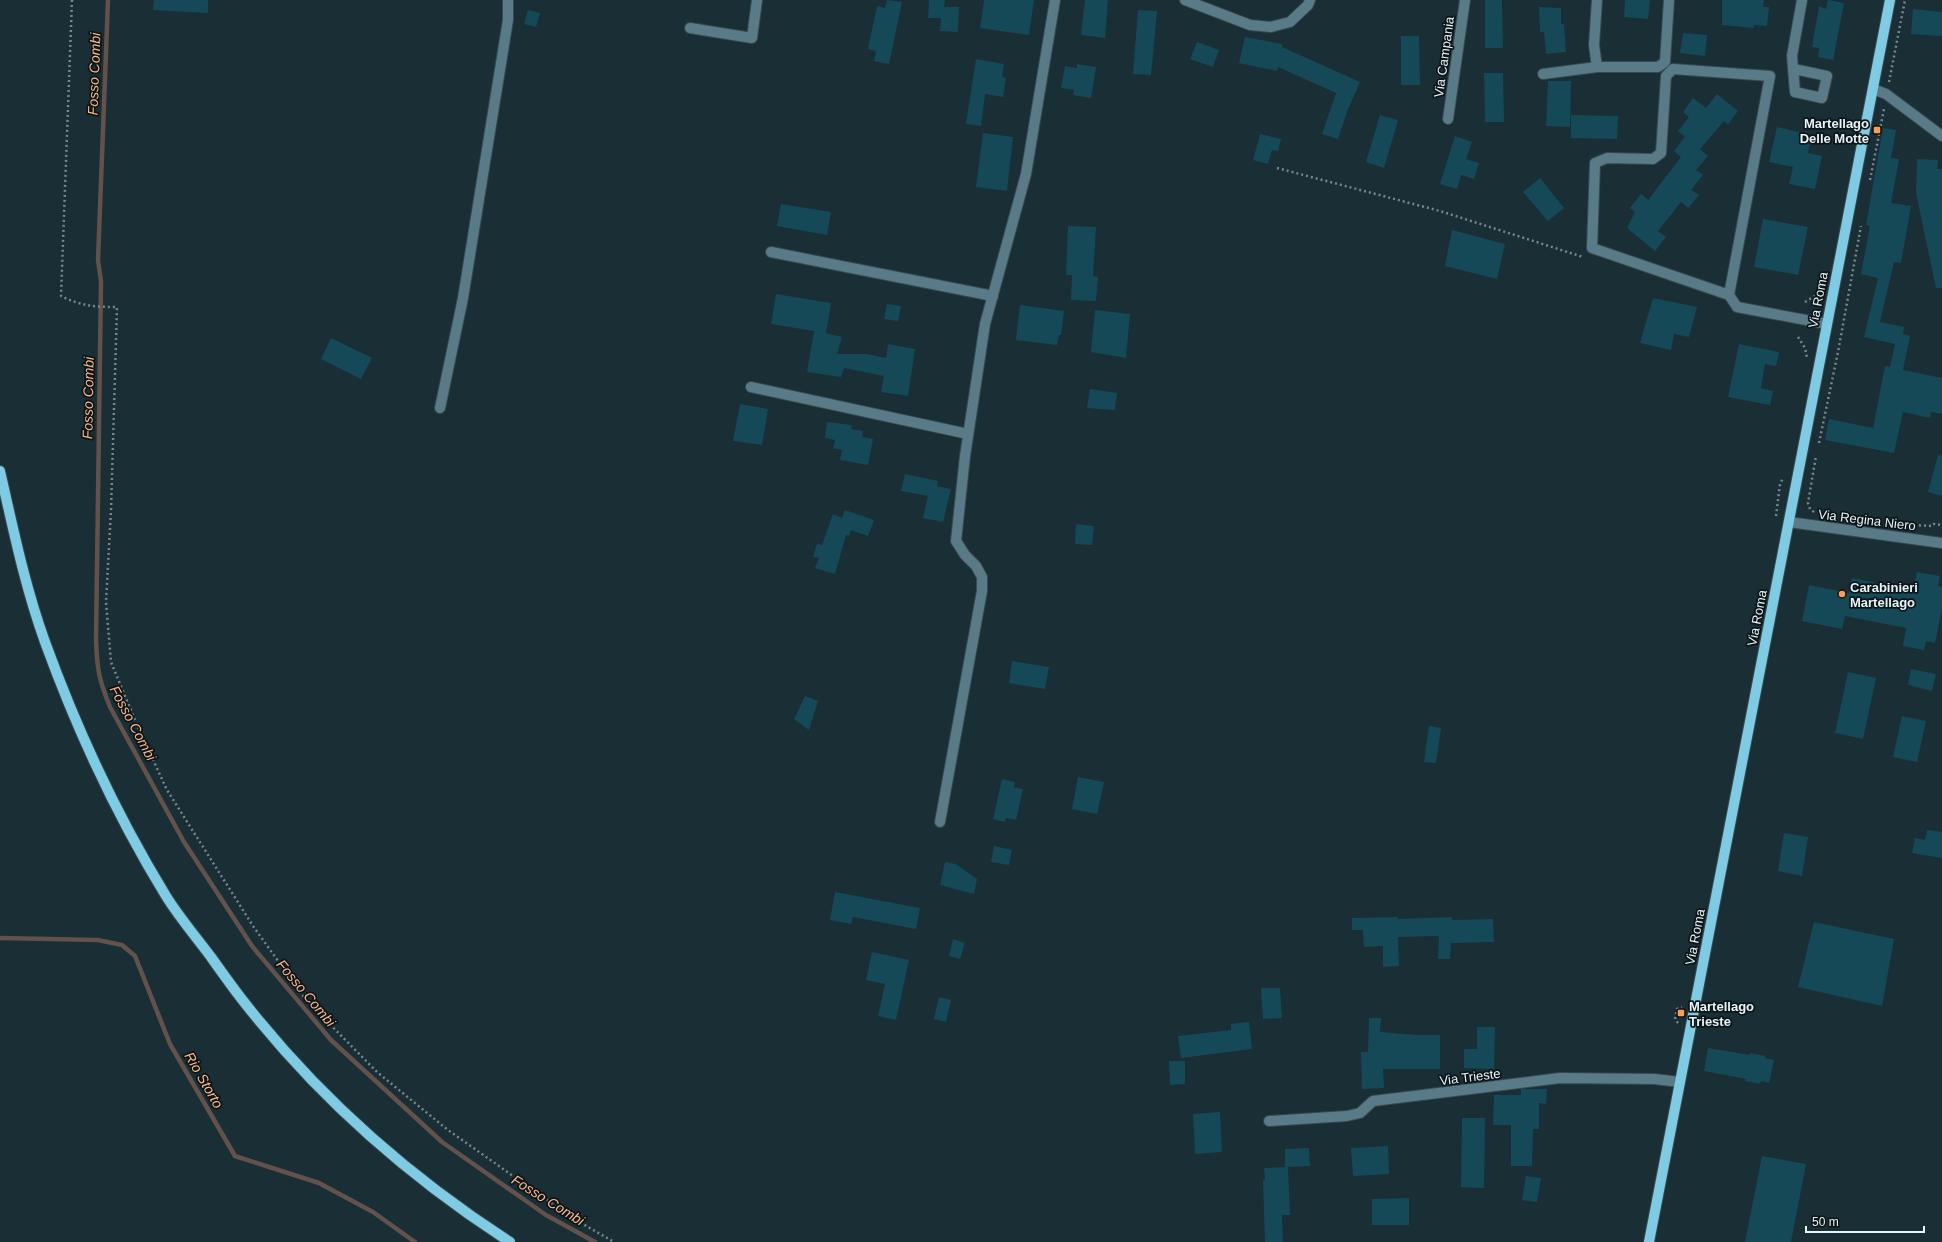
<svg xmlns="http://www.w3.org/2000/svg" width="1942" height="1242" font-family="Helvetica,sans-serif">
<style>
.lines{fill:none;stroke-linecap:round;stroke-linejoin:round}
.stream{stroke:#63524b;stroke-width:4.5}
.building{fill:#154957}
.minor-casing{stroke:#374a50;stroke-width:12}
.major-casing{stroke:#374a50;stroke-width:12}
.path{stroke:#77878d;stroke-width:2.5;stroke-dasharray:2 3;stroke-linecap:butt}
.minor{stroke:#587b87;stroke-width:10}
.major{stroke:#7fcbe4;stroke-width:10}
.poi-dot{fill:#fe9c57;stroke:#0c1518;stroke-width:1.5}
.labels{text-anchor:middle;dominant-baseline:central;stroke-width:3.5;stroke-linejoin:round;paint-order:stroke}
.street-label{font-size:13px;fill:#e8f4f9;stroke:#0c1518}
.poi-label{font-size:13px;font-weight:bold;fill:#e8f4f9;stroke:#0c1518;text-anchor:start}
.water-label{font-size:14px;font-style:italic;fill:#ffb88a;stroke:#0c1518}
</style>
<rect width="100%" height="100%" fill="#1a2e35"/>
<g class="lines">
<!-- stream -->
<g class="stream">
<path d="M108 0 98 260 101 281 96 640C97 669 99 680 110 707L184 842 252 946 331 1040 442 1142 546 1215 595 1242"/>
<polyline points="0,938 98,940 122,945 135,956 170,1044 235,1156 319,1183 373,1212 415,1242"/>
</g>
</g>
<!-- building -->
<g class="building">
<polygon points="154,0 208,0 208,13 153,10"/>
<polygon points="887,0 902,2 889,64 874,61 876,51 868,49 877,6 885,8"/>
<polygon points="929,0 945,0 944,7 959,7 958,32 940,31 941,18 928,18"/>
<polygon points="984,0 1034,0 1029,35 980,28"/>
<polygon points="1085,0 1108,0 1105,38 1081,35"/>
<polygon points="1485,0 1502,0 1503,48 1485,48"/>
<polygon points="1625,0 1650,0 1648,19 1624,17"/>
<polygon points="1722,0 1764,0 1763,7 1769,7 1767,26 1754,25 1754,28 1722,25"/>
<polygon points="1828,0 1844,3 1833,60 1818,57 1819,48 1812,47 1819,6 1826,9"/>
<polygon points="1539,7 1561,8 1561,24 1564,24 1566,52 1546,54 1544,32 1540,32"/>
<polygon points="1913,9 1942,12 1942,36 1911,34"/>
<polygon points="528,10 540,13 536,27 524,24"/>
<polygon points="1138,10 1157,11 1151,75 1133,74"/>
<polygon points="1683,33 1707,35 1705,56 1680,53"/>
<polygon points="1401,36 1419,36 1420,85 1401,85"/>
<polygon points="1245,37 1282,44 1282,47 1360,82 1347,112 1338,139 1322,134 1336,93 1278,67 1277,71 1239,63"/>
<polygon points="1197,42 1219,50 1213,67 1190,59"/>
<polygon points="976,59 1004,64 1002,77 1006,78 1003,97 985,94 981,126 966,124"/>
<polygon points="1077,64 1096,67 1091,98 1073,95 1074,90 1061,88 1065,66 1077,68"/>
<polygon points="1484,73 1503,73 1504,122 1485,122"/>
<polygon points="1548,81 1571,81 1570,127 1546,126"/>
<polygon points="1717,94 1738,111 1728,124 1724,121 1700,149 1708,156 1696,170 1703,175 1691,190 1699,195 1688,208 1681,202 1658,231 1666,237 1655,251 1627,228 1635,212 1630,208 1641,194 1648,200 1681,157 1674,151 1685,137 1678,131 1689,117 1683,112 1693,98 1706,108"/>
<polygon points="1380,115 1398,120 1384,168 1366,162"/>
<polygon points="1571,115 1618,116 1617,139 1571,138"/>
<polygon points="1777,127 1803,133 1801,139 1810,141 1808,153 1822,156 1815,189 1789,184 1793,167 1769,162"/>
<polygon points="1883,128 1896,130 1891,158 1899,159 1891,203 1911,206 1901,263 1894,262 1880,322 1904,327 1903,334 1910,336 1903,370 1942,378 1942,414 1931,412 1930,418 1903,412 1894,453 1825,440 1829,419 1873,428 1885,366 1890,367 1895,344 1864,337 1878,278 1861,274 1870,226 1866,225"/>
<polygon points="983,133 1013,137 1007,191 976,187"/>
<polygon points="1260,134 1281,139 1278,151 1272,150 1268,164 1253,160"/>
<polygon points="1455,136 1472,142 1466,159 1479,163 1474,179 1461,175 1457,189 1440,184"/>
<polygon points="1917,159 1938,160 1937,169 1942,169 1942,288 1936,288 1916,193"/>
<polygon points="1540,178 1564,208 1548,221 1523,192"/>
<polygon points="781,204 831,212 827,235 777,226"/>
<polygon points="1763,219 1808,227 1798,275 1754,267"/>
<polygon points="1068,226 1096,227 1093,276 1098,277 1096,301 1071,300 1072,275 1066,275"/>
<polygon points="1452,230 1505,244 1497,279 1445,266"/>
<polygon points="776,294 831,303 826,333 842,337 837,354 867,354 886,358 888,344 915,349 908,396 881,392 884,376 844,368 841,377 807,372 814,331 771,324"/>
<polygon points="1653,298 1697,307 1689,337 1674,334 1671,350 1640,343"/>
<polygon points="887,304 901,306 898,321 884,319"/>
<polygon points="1020,305 1064,311 1061,335 1059,335 1057,345 1016,340"/>
<polygon points="1095,310 1130,314 1126,358 1091,352"/>
<polygon points="331,338 372,358 361,379 321,359"/>
<polygon points="1739,344 1779,352 1776,366 1765,364 1761,388 1773,391 1770,405 1728,397"/>
<polygon points="1090,389 1117,393 1115,410 1087,408"/>
<polygon points="740,404 768,409 762,445 733,441"/>
<polygon points="827,422 852,425 851,429 863,431 862,437 873,439 868,465 840,460 842,450 833,448 835,440 825,438"/>
<polygon points="1938,455 1942,456 1942,496 1928,492"/>
<polygon points="905,474 938,481 937,486 951,489 943,522 923,518 928,496 901,491"/>
<polygon points="845,510 874,520 868,536 851,530 849,536 846,535 835,574 815,568 819,558 813,557 817,544 822,545 833,514 842,518"/>
<polygon points="1076,524 1094,526 1092,545 1075,544"/>
<polygon points="1917,572 1940,576 1938,586 1942,587 1942,608 1935,643 1926,641 1924,650 1903,646 1906,628 1845,616 1842,629 1802,621 1809,585 1849,593 1852,578 1913,590"/>
<polygon points="1012,661 1049,667 1045,689 1009,683"/>
<polygon points="1911,669 1936,674 1932,691 1908,685"/>
<polygon points="1848,672 1876,678 1863,739 1835,733"/>
<polygon points="805,696 818,701 809,730 794,719"/>
<polygon points="1902,716 1926,721 1917,762 1893,757"/>
<polygon points="1429,726 1441,728 1436,763 1424,762"/>
<polygon points="1078,777 1104,782 1097,814 1072,809"/>
<polygon points="1002,779 1015,782 1014,787 1023,789 1016,820 1006,818 1005,822 993,819"/>
<polygon points="1927,830 1942,832 1942,858 1912,853 1915,838 1925,840"/>
<polygon points="1784,833 1808,837 1802,876 1778,871"/>
<polygon points="994,846 1012,850 1009,865 991,862"/>
<polygon points="945,862 956,864 977,879 974,894 940,885"/>
<polygon points="835,892 920,908 916,929 853,917 851,924 830,920"/>
<polygon points="1398,917 1398,919 1452,917 1452,920 1493,919 1494,942 1451,943 1450,959 1438,959 1439,936 1398,937 1399,966 1383,967 1383,946 1364,947 1363,930 1352,930 1352,918"/>
<polygon points="1814,922 1894,939 1882,1006 1798,987"/>
<polygon points="953,939 965,943 960,959 949,956"/>
<polygon points="872,952 909,960 896,1020 878,1016 885,984 866,980"/>
<polygon points="1261,988 1280,988 1282,1018 1263,1019"/>
<polygon points="939,997 951,1000 946,1022 934,1019"/>
<polygon points="1369,1018 1381,1018 1380,1032 1416,1035 1440,1035 1440,1069 1383,1069 1384,1088 1362,1089 1361,1052 1368,1052"/>
<polygon points="1249,1022 1252,1049 1181,1058 1178,1036 1231,1030 1231,1024"/>
<polygon points="1477,1027 1495,1027 1494,1069 1464,1068 1464,1049 1477,1049"/>
<polygon points="1708,1048 1750,1055 1750,1053 1765,1056 1765,1058 1774,1060 1769,1083 1761,1081 1760,1084 1745,1081 1746,1079 1704,1071"/>
<polygon points="1169,1061 1185,1061 1185,1084 1170,1085"/>
<polygon points="1521,1089 1547,1089 1546,1104 1539,1103 1539,1129 1533,1129 1532,1166 1511,1166 1511,1125 1493,1125 1494,1095 1521,1095"/>
<polygon points="1220,1112 1222,1152 1195,1154 1193,1114"/>
<polygon points="1462,1118 1485,1118 1484,1188 1461,1187"/>
<polygon points="1388,1146 1389,1174 1353,1176 1351,1148"/>
<polygon points="1309,1148 1310,1166 1285,1167 1285,1149"/>
<polygon points="1762,1156 1806,1164 1791,1242 1745,1242"/>
<polygon points="1288,1167 1290,1215 1282,1215 1283,1242 1265,1242 1263,1180 1265,1180 1264,1168"/>
<polygon points="1526,1176 1541,1178 1537,1202 1522,1200"/>
<polygon points="1409,1198 1409,1225 1372,1225 1372,1199"/>
</g>
<g class="lines">
<defs>
<g id="minor">
<polyline points="1185,0 1250,25 1271,27 1290,22 1308,5 1310,0"/>
<polyline points="1597,0 1594,45 1597,67 1658,67 1665,62 1669,0"/>
<polyline points="690,28 752,38 757,0"/>
<polygon points="1673,69 1770,76 1729,295 1592,248 1595,163 1607,158 1653,159 1661,153 1666,76"/>
<polyline points="1794,69 1827,76 1822,98 1795,92 1792,56 1802,0"/>
<polyline points="1543,74 1597,67"/>
<polyline points="1873,89 1886,94 1942,136"/>
<polyline points="1448,119 1465,0"/>
<polyline points="771,252 993,296"/>
<polyline points="1729,295 1737,307 1827,324"/>
<polyline points="751,387 968,434"/>
<polyline points="440,408 463,298 508,20 508,0"/>
<polyline points="1789,522 1942,543"/>
<polyline points="940,822 982,591 982,577 976,566 965,555 956,541 965,456 985,324 1026,174 1055,0"/>
<polyline points="1269,1121 1347,1116 1360,1113 1373,1101 1560,1078 1654,1079 1680,1082"/>
</g>
<g id="major">
<path d="M0 471C13 528 25 587 45 642 77 730 117 816 166 896 179 917 196 937 211 957 223 974 235 991 248 1007 321 1099 411 1178 510 1242"/>
<polyline points="1649,1242 1890,0"/>
</g>
</defs>
<!-- minor casing -->
<use href="#minor" class="minor-casing"/>
<!-- major casing -->
<use href="#major" class="major-casing"/>
<!-- path -->
<g class="path">
<path d="M72 0 61 296C81 306 95 307 117 307L111 510 106 602 111 662 137 725 167 790 253 926 306 1000 377 1072 448 1130 571 1217 614 1242"/>
<polyline points="1889,82 1905,0"/>
<polyline points="1277,168 1440,211 1583,257"/>
<polyline points="1870,180 1884,109"/>
<polyline points="1805,302 1815,296 1821,287"/>
<polyline points="1798,337 1805,348 1807,358"/>
<polyline points="1819,443 1838,352 1861,226"/>
<polyline points="1814,512 1810,509 1808,503 1816,456"/>
<polyline points="1776,516 1780,484 1783,478"/>
<polyline points="1914,525 1932,526 1934,524 1942,525"/>
<polyline points="1678,1023 1675,1019 1677,1009 1682,1007"/>
</g>
<!-- minor -->
<use href="#minor" class="minor"/>
<!-- major -->
<use href="#major" class="major"/>
</g>
<!-- markers -->
<g class="poi-dot">
<rect x="1873" y="126" width="8" height="8" rx="2"/>
<circle cx="1842" cy="594" r="4"/>
<rect x="1677" y="1009" width="8" height="8" rx="2"/>
</g>
<g class="labels">
<!-- street labels -->
<g class="street-label">
<text transform="translate(1444 57) rotate(-82)">Via Campania</text>
<text transform="translate(1818 300) rotate(-79)">Via Roma</text>
<text transform="translate(1867 520) rotate(7)">Via Regina Niero</text>
<text transform="translate(1757 618) rotate(-79)">Via Roma</text>
<text transform="translate(1695 937) rotate(-79)">Via Roma</text>
<text transform="translate(1470 1077) rotate(-7)">Via Trieste</text>
</g>
<!-- poi labels -->
<g class="poi-label">
<text x="1869" y="123" text-anchor="end">Martellago<tspan x="1869" dy="15">Delle Motte</tspan></text>
<text x="1850" y="587">Carabinieri<tspan x="1850" dy="15">Martellago</tspan></text>
<text x="1689" y="1006">Martellago<tspan x="1689" dy="15">Trieste</tspan></text>
</g>
<!-- water labels -->
<g class="water-label">
<text transform="translate(94 74) rotate(-88)">Fosso Combi</text>
<text transform="translate(88 398) rotate(-89)">Fosso Combi</text>
<text transform="translate(133 723) rotate(62)">Fosso Combi</text>
<text transform="translate(306 993) rotate(50)">Fosso Combi</text>
<text transform="translate(204 1080) rotate(60)">Rio Storto</text>
<text transform="translate(548 1200) rotate(32)">Fosso Combi</text>
</g>
</g>
<!-- scale -->
<path d="M1806 1226v6h118v-6" fill="none" stroke="#e8f4f9" stroke-width="2"/>
<text x="1812" y="1226" font-size="12" fill="#e8f4f9" stroke="#0c1518" stroke-width="3" paint-order="stroke">50 m</text>
</svg>
